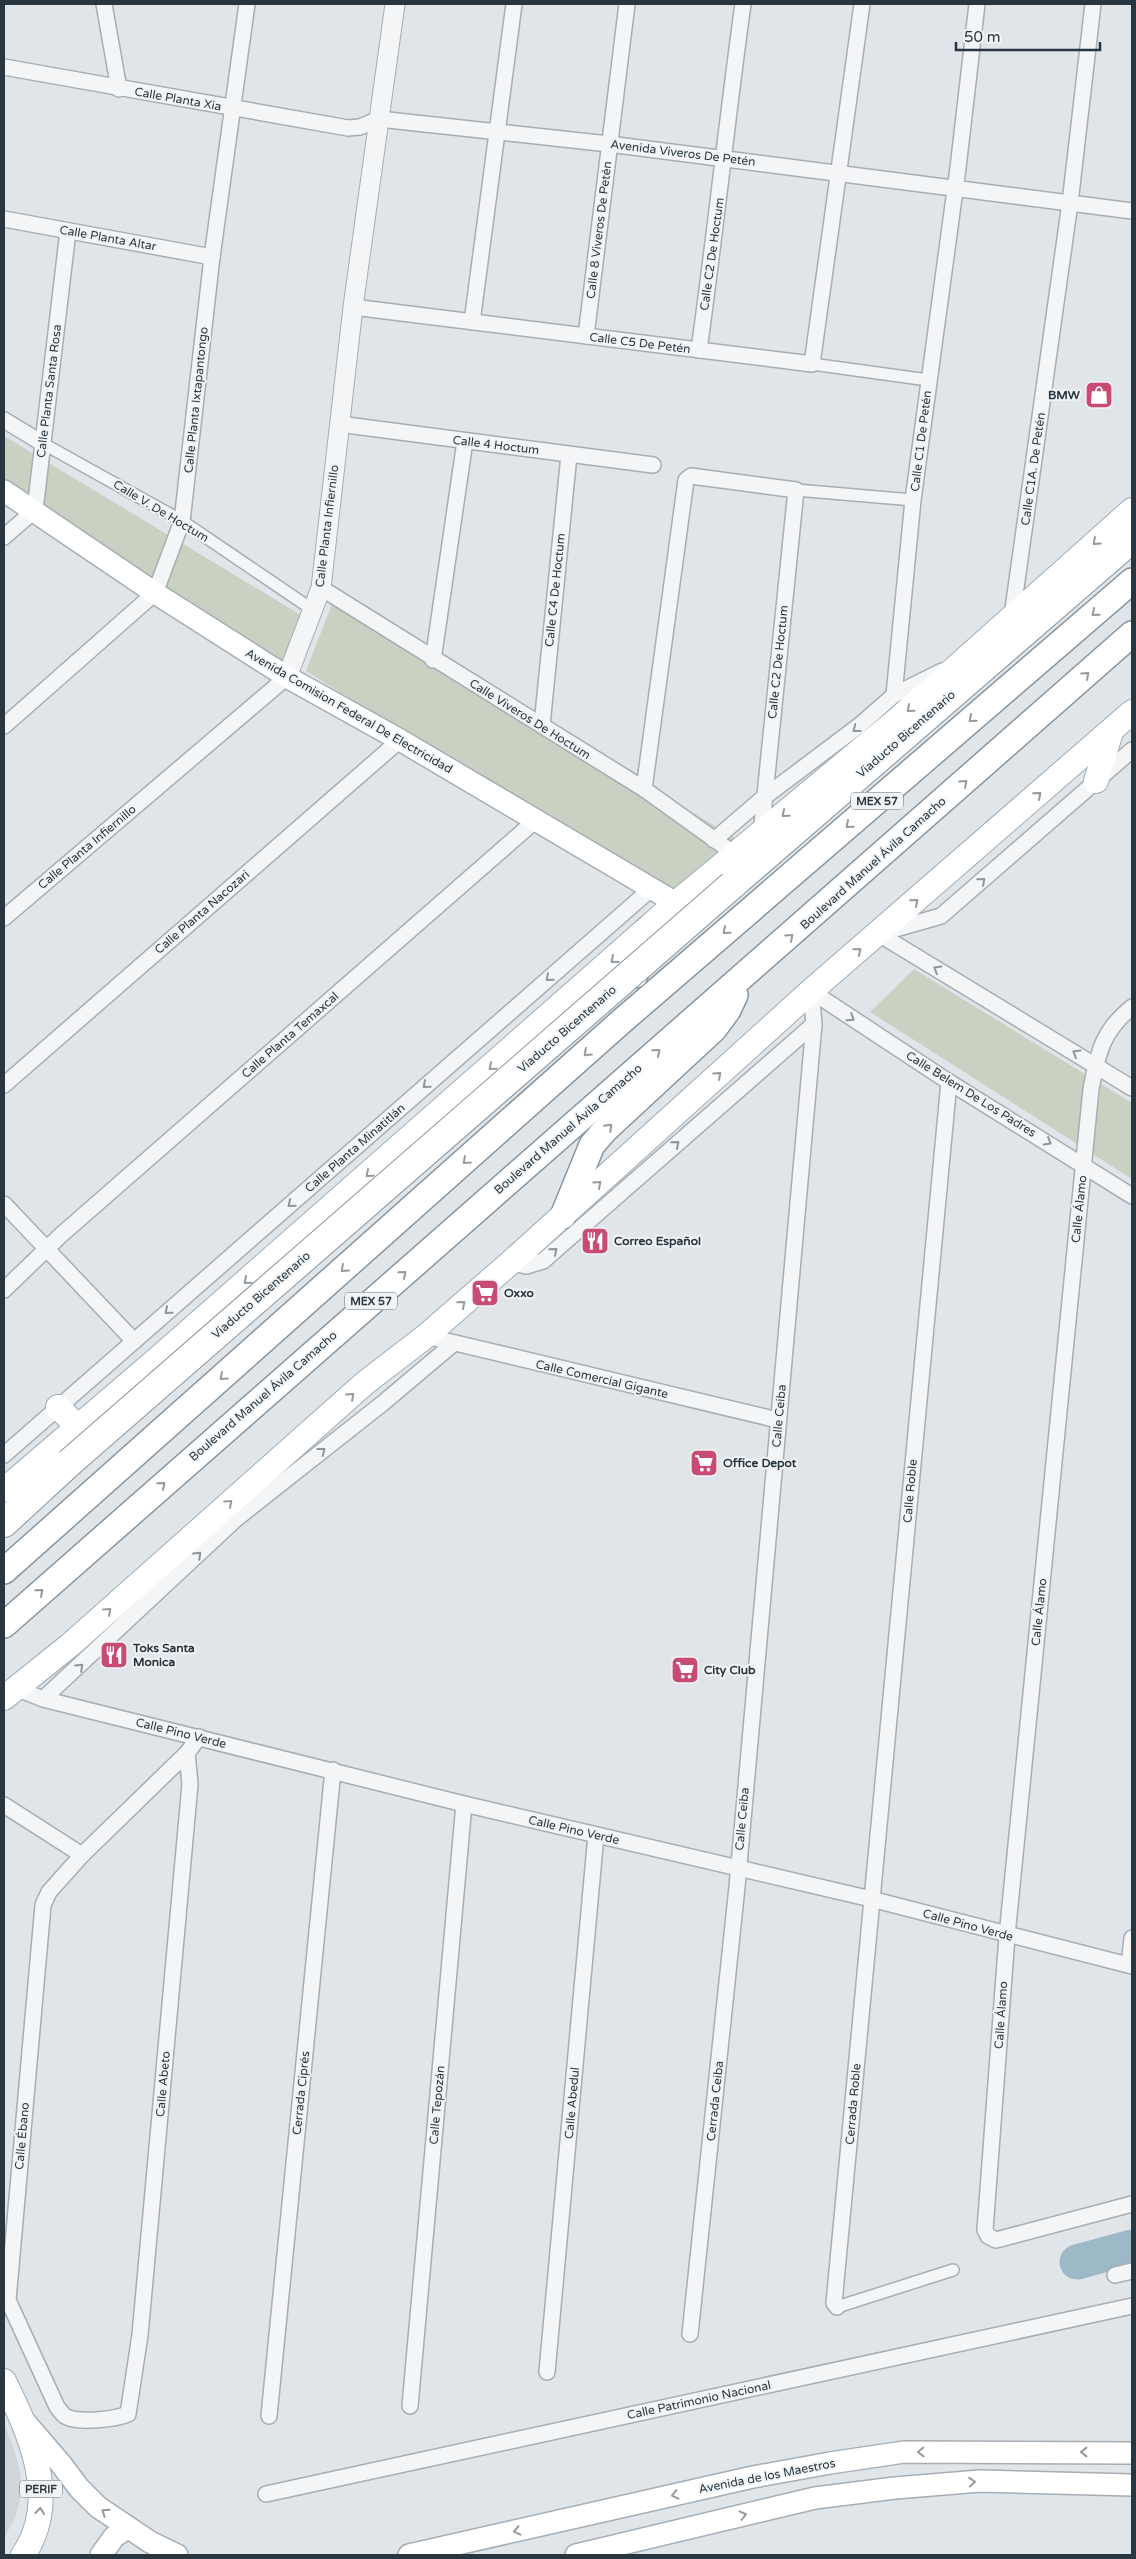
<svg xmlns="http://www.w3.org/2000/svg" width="1136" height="2559" font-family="'Varela Round',sans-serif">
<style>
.built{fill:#cfd5da}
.green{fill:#c9d2c2}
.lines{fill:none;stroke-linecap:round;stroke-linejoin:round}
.river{stroke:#9db9c7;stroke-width:35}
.pedestrian-casing{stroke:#a6adb3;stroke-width:14}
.minor-casing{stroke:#a6adb3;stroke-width:18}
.tertiary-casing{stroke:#a6adb3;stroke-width:21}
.secondary-casing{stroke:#a6adb3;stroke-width:24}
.primary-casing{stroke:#a0acb4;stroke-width:26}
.trunk-casing{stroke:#88959f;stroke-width:28}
.motorway-casing{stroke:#88959f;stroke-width:30}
.pedestrian{stroke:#f3f5f7;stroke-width:11}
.minor{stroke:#f3f5f7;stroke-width:15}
.tertiary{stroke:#f3f5f7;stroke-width:19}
.secondary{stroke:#fff;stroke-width:21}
.primary{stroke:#fff;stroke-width:24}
.trunk{stroke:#fff;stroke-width:25}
.motorway{stroke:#fff;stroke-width:28}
.motorway-bridge-casing{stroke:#88959f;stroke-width:30;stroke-linecap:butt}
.motorway-bridge{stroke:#fff;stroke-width:28}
.oneway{stroke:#949a9f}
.oneway2{stroke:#8e969b}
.labels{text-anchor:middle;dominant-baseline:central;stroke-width:4;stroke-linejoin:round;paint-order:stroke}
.shield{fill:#f0f4f6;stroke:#656f76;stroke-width:1}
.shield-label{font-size:11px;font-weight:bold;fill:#2a363f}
.street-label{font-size:12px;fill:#2a363f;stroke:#f0f4f6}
.poi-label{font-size:12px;font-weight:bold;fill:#2a363f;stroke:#f0f4f6;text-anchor:start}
</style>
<rect width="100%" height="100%" fill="#e0e5e9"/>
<!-- built -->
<polygon class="built" points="4,2424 15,2452 21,2476 21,2495 16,2516 4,2538"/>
<!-- green -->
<g class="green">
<polygon points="4,436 301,615 279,673 4,499"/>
<polygon points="334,599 747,845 676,903 306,671"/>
<polygon points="914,969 1132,1103 1132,1179 870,1012"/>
</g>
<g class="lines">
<!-- river -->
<polyline class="river" points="1077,2262 1132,2247"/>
<defs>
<g id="pedestrian">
<polyline points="812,364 928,380"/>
<polyline points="42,443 182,521 313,610"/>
<polyline points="796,490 913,500"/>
<polyline points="837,2307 953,2270"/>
</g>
<g id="minor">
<polyline points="104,4 119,89"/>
<polyline points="4,67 348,128 360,127 379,119 609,144 1132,211"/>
<polyline points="4,219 212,257"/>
<polyline points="353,307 812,364 862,4"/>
<polyline points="472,322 514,4"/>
<polyline points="586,336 627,4"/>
<path d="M699 350C715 235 727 119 743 4"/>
<polyline points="4,420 42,443"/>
<polyline points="339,424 653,465"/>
<polyline points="4,537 35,510 68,231"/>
<polyline points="321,588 644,789 736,855"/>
<polyline points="1012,616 1070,203 1093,4"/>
<polyline points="433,660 465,441"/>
<polyline points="894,695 913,500 958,168 977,4"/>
<polyline points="542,725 569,455"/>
<polyline points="4,726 155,593 182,521 212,257 247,4"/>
<polyline points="644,789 686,480 691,476 796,490 761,834"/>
<polyline points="714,840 763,798 860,725 894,695 942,671"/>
<polyline points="4,918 287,677"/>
<polyline points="885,932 941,916 1132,750"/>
<polyline points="879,934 1132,1088"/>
<polyline points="811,991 949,1082 1132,1196"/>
<path d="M1132 1007C1102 1031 1098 1053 1091 1089L1007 1936 985 2230 988 2236 996 2240 1132 2204"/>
<polyline points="4,1085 400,740"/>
<polyline points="4,1204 134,1341"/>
<polyline points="510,1263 526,1266 543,1261 814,1024 811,991"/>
<polyline points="4,1290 61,1235 536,820"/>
<polyline points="426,1336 778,1420"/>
<polyline points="4,1455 651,889"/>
<polyline points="18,1689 43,1699 464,1804 871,1899 1132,1966"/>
<polyline points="43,1699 236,1519 383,1403 453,1344"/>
<path d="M187 1753 190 1784 140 2335 128 2414C116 2419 77 2424 65 2416 62 2414 60 2410 57 2407L8 2300 43 1905 49 1892 82 1855 187 1753 199 1737"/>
<polyline points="4,1805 82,1855"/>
<polyline points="1129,1965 1132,1938"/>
<polyline points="1115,2275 1132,2271"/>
<polyline points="837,2307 834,2303 949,1082"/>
<polyline points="690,2334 737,1887 814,1024"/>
<polyline points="547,2372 596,1835"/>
<polyline points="410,2406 464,1804"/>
<polyline points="269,2416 333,1770"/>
<polyline points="266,2494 1132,2306"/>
</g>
<polyline id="tertiary" points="287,677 321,588 353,307 395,4"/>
<g id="secondary">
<polyline points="4,491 155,593 287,677 400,740 676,903"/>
<polyline points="25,2422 61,2464 79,2488 98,2507 150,2542 177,2555"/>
<polyline points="101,2555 114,2537 128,2527"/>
<polyline points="409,2555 753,2477 830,2463 904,2452 1132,2453"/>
<polyline points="576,2555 815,2498 895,2488 980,2481 1132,2485"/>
</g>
<g id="primary">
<polyline points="1096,781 1111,732"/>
<polyline points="58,1407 78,1427"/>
<polyline points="4,1490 154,1362 676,903 898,719 1132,510"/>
<polyline points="4,1698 70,1645 365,1383 426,1336 510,1263 811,991 1132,712"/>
<path d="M4 2381C30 2434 61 2501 23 2555"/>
</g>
<g id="trunk">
<polyline points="635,975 648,929"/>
<polyline points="563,1216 592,1145 605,1130 714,1029 728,1010 735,995"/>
<polyline points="4,1571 623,1020 1132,581"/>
<path d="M4 1625C380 1294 758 966 1132 634"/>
</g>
<g id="motorway">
<polyline points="732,885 1132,539"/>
<polyline points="4,1523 69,1463"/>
</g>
</defs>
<!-- pedestrian casing -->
<use href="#pedestrian" class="pedestrian-casing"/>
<!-- minor casing -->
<use href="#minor" class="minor-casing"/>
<!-- tertiary casing -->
<use href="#tertiary" class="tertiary-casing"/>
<!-- secondary casing -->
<use href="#secondary" class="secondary-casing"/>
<!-- primary casing -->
<use href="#primary" class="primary-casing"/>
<!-- trunk casing -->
<use href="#trunk" class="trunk-casing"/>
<!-- motorway casing -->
<use href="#motorway" class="motorway-casing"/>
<!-- pedestrian -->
<use href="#pedestrian" class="pedestrian"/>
<!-- minor -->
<use href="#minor" class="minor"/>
<!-- tertiary -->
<use href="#tertiary" class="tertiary"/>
<!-- secondary -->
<use href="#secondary" class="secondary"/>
<!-- primary -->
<use href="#primary" class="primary"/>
<!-- trunk -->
<use href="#trunk" class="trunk"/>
<!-- motorway -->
<use href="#motorway" class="motorway"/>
<defs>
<polyline id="motorway-bridge" points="69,1463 732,885"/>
</defs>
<!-- motorway-bridge casing -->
<use href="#motorway-bridge" class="motorway-bridge-casing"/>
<!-- motorway-bridge -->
<use href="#motorway-bridge" class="motorway-bridge"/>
</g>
<!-- one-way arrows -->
<defs><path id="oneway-chevron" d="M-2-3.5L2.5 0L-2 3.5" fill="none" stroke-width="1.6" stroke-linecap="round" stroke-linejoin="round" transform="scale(1.25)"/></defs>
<g class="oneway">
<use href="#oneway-chevron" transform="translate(1096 542) rotate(138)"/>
<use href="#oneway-chevron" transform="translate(1095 613) rotate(139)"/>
<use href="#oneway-chevron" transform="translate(1086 675) rotate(-42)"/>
<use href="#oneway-chevron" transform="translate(910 709) rotate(139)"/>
<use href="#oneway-chevron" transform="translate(972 719) rotate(139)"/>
<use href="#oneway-chevron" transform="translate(964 783) rotate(-42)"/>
<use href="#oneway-chevron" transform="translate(1038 795) rotate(-41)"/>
<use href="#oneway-chevron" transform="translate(785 814) rotate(140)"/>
<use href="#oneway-chevron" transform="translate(849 825) rotate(139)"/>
<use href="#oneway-chevron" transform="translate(915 902) rotate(-41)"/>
<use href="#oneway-chevron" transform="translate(726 931) rotate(139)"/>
<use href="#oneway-chevron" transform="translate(790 937) rotate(-42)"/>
<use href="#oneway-chevron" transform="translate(858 951) rotate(-40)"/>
<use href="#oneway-chevron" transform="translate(614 960) rotate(139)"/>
<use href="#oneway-chevron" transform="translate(657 1052) rotate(-41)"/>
<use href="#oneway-chevron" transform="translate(587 1053) rotate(137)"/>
<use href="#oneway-chevron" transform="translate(492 1067) rotate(139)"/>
<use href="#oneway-chevron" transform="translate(718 1075) rotate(-42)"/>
<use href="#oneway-chevron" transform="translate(609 1127) rotate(-45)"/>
<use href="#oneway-chevron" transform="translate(466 1161) rotate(138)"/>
<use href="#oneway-chevron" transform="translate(369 1174) rotate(139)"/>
<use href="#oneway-chevron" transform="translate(598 1184) rotate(-42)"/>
<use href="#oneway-chevron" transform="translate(344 1269) rotate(138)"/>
<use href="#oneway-chevron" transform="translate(403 1274) rotate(-41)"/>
<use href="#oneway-chevron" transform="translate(247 1281) rotate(139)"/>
<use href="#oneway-chevron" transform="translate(462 1304) rotate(-41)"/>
<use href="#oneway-chevron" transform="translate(223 1377) rotate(138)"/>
<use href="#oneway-chevron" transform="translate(351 1396) rotate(-42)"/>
<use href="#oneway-chevron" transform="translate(162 1485) rotate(-41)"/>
<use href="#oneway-chevron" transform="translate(229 1503) rotate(-42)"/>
<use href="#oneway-chevron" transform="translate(40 1592) rotate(-41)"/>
<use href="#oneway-chevron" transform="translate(108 1611) rotate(-42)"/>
<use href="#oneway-chevron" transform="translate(921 2452) rotate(179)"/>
<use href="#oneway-chevron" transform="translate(1084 2452) rotate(-180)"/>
<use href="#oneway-chevron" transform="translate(972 2482) rotate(-4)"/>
<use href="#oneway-chevron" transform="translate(675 2495) rotate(167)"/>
<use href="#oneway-chevron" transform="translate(40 2511) rotate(-84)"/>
<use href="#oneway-chevron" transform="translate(105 2512) rotate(-146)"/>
<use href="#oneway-chevron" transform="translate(743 2515) rotate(-14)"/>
<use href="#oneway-chevron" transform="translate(517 2531) rotate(167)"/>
</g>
<g class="oneway2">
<use href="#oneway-chevron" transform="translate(856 729) rotate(142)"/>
<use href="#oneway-chevron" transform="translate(982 881) rotate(-41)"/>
<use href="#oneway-chevron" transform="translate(937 969) rotate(-149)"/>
<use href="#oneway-chevron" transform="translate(549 978) rotate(139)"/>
<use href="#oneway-chevron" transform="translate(851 1018) rotate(33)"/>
<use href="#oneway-chevron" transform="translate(1076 1053) rotate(-149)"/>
<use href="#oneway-chevron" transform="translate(426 1085) rotate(139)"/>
<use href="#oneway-chevron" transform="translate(1048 1142) rotate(31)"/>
<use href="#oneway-chevron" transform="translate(676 1144) rotate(-41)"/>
<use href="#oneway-chevron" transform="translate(291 1204) rotate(139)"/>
<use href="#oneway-chevron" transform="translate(554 1251) rotate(-41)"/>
<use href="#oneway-chevron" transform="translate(168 1311) rotate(139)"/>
<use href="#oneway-chevron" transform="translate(322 1451) rotate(-38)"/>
<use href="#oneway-chevron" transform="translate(198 1555) rotate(-44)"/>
<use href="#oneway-chevron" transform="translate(80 1667) rotate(-43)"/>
</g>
<!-- icons -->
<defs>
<symbol id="shop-square" viewBox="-11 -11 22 22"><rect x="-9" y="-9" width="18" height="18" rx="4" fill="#c84b74" stroke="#f0f4f6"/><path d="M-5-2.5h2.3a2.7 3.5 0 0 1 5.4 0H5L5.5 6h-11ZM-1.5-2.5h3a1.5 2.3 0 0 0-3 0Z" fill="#fff"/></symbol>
<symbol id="restaurant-square" viewBox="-11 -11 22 22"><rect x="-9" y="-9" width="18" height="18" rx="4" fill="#c84b74" stroke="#f0f4f6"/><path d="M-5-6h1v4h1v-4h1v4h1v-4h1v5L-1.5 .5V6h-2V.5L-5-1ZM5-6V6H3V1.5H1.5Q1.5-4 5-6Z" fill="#fff"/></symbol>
<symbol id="supermarket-square" viewBox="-11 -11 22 22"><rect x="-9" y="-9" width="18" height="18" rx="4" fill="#c84b74" stroke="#f0f4f6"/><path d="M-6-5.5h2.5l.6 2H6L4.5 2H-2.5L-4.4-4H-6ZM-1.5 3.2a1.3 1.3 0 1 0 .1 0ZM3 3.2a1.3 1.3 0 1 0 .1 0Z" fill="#fff"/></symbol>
</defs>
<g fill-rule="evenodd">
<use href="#shop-square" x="1083" y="379" width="32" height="32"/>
<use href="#restaurant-square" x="579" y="1225" width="32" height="32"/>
<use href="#supermarket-square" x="469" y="1277" width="32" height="32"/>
<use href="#supermarket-square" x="688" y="1447" width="32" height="32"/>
<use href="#restaurant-square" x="98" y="1639" width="32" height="32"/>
<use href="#supermarket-square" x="669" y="1654" width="32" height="32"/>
</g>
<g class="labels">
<!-- shield labels -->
<g class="shield">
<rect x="851" y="792.5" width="52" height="17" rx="4"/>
<rect x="345" y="1292.5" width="52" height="17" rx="4"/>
<rect x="20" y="2480.5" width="42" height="17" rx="4"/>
</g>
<g class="shield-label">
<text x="877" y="801">MEX 57</text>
<text x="371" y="1301">MEX 57</text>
<text x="41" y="2489">PERIF</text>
</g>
<!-- street labels -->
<g class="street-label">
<text transform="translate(178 99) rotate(10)">Calle Planta Xia</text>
<text transform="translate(683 153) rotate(7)">Avenida Viveros De Petén</text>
<text transform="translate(599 230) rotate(-83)">Calle 8 Viveros De Petén</text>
<text transform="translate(108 238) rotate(10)">Calle Planta Altar</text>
<text transform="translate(712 254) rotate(-82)">Calle C2 De Hoctum</text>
<text transform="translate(640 343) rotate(7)">Calle C5 De Petén</text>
<text transform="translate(49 391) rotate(-83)">Calle Planta Santa Rosa</text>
<text transform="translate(196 400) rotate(-84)">Calle Planta Ixtapantongo</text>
<text transform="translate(921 441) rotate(-83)">Calle C1 De Petén</text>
<text transform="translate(496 445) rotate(7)">Calle 4 Hoctum</text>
<text transform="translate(1033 469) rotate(-82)">Calle C1A. De Petén</text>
<text transform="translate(161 511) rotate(31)">Calle V. De Hoctum</text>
<text transform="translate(327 526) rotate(-83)">Calle Planta Infiernillo</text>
<text transform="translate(555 590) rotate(-84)">Calle C4 De Hoctum</text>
<text transform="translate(778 662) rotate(-84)">Calle C2 De Hoctum</text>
<text transform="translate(349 711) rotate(30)">Avenida Comision Federal De Electricidad</text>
<text transform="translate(530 719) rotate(32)">Calle Viveros De Hoctum</text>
<text transform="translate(906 734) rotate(-41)">Viaducto Bicentenario</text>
<text transform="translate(87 847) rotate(-40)">Calle Planta Infiernillo</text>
<text transform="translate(873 863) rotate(-42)">Boulevard Manuel Ávila Camacho</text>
<text transform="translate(202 912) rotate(-41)">Calle Planta Nacozari</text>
<text transform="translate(567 1029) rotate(-41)">Viaducto Bicentenario</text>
<text transform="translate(290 1035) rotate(-41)">Calle Planta Temaxcal</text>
<text transform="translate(971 1094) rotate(32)">Calle Belem De Los Padres</text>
<text transform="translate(568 1129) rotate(-41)">Boulevard Manuel Ávila Camacho</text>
<text transform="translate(355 1148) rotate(-41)">Calle Planta Minatitlán</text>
<text transform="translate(1079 1209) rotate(-84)">Calle Álamo</text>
<text transform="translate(261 1295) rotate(-41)">Viaducto Bicentenario</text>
<text transform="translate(602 1379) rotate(13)">Calle Comercial Gigante</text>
<text transform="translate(263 1396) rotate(-41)">Boulevard Manuel Ávila Camacho</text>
<text transform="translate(779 1416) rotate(-85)">Calle Ceiba</text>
<text transform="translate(910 1491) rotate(-85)">Calle Roble</text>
<text transform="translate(1039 1612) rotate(-84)">Calle Álamo</text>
<text transform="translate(181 1733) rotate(14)">Calle Pino Verde</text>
<text transform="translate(742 1819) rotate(-85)">Calle Ceiba</text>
<text transform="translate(574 1830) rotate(13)">Calle Pino Verde</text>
<text transform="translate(968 1925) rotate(15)">Calle Pino Verde</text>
<text transform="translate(1001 2015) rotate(-86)">Calle Álamo</text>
<text transform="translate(163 2084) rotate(-85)">Calle Abeto</text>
<text transform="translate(301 2093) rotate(-84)">Cerrada Ciprés</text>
<text transform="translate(715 2101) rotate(-84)">Cerrada Ceiba</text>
<text transform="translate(572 2103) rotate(-85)">Calle Abedul</text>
<text transform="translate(853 2104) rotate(-85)">Cerrada Roble</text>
<text transform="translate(437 2105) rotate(-85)">Calle Tepozán</text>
<text transform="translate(22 2136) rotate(-85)">Calle Ébano</text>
<text transform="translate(699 2400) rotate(-12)">Calle Patrimonio Nacional</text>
<text transform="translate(767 2476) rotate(-11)">Avenida de los Maestros</text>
</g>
<!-- poi labels -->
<g class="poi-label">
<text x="1080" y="395" text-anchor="end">BMW</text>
<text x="614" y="1241">Correo Español</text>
<text x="504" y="1293">Oxxo</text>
<text x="723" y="1463">Office Depot</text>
<text x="133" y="1648">Toks Santa<tspan x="133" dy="14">Monica</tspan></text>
<text x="704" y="1670">City Club</text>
</g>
</g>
<!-- border -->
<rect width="1136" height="2559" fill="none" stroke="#2a363f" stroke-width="10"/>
<!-- scale -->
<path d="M956 42v8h144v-8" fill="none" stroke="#2a363f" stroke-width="2.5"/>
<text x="964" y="42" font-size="15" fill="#2a363f" stroke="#f0f4f6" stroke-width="4" paint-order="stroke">50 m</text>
</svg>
